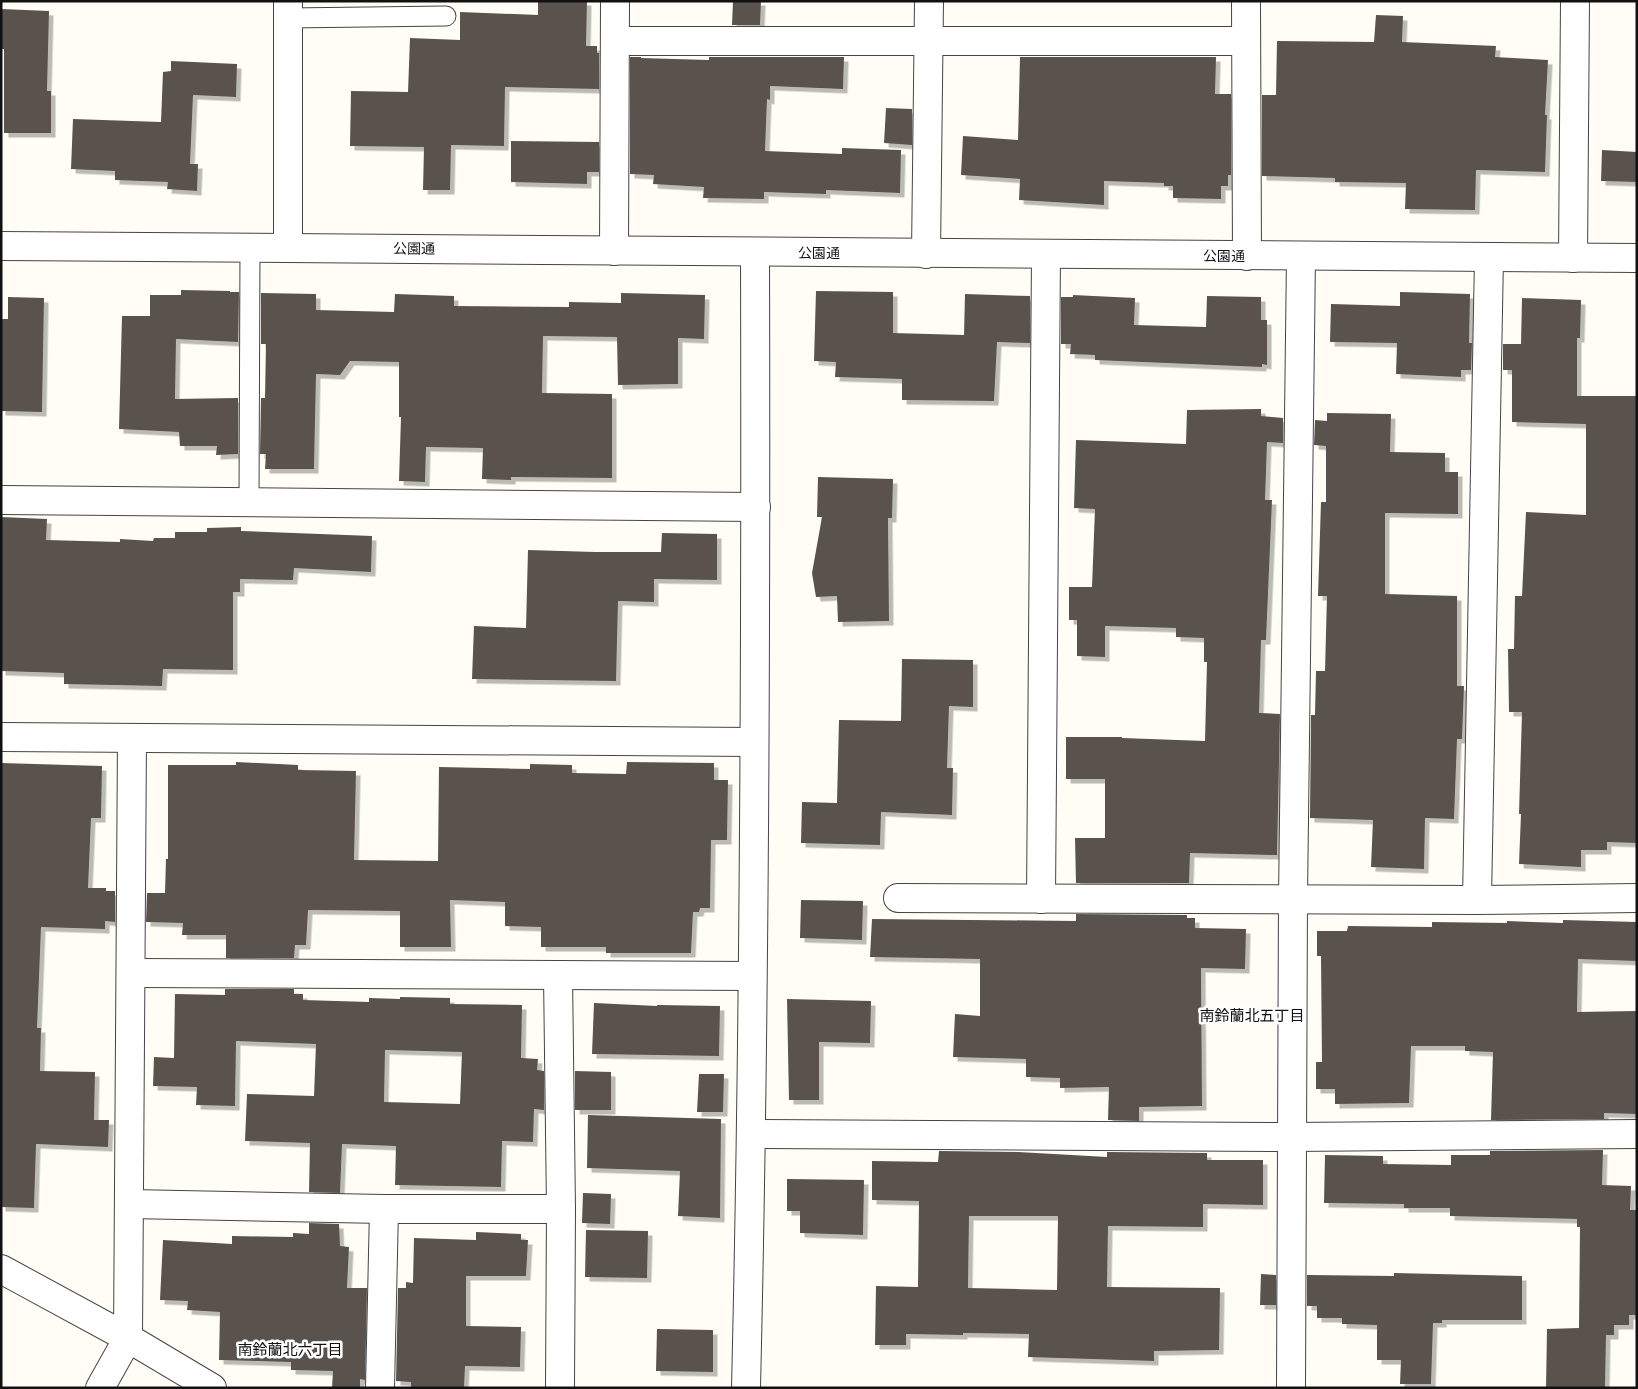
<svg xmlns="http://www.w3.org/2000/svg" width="1638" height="1389" font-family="'Times New Roman','Noto Sans JP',serif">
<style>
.building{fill:#5a524d;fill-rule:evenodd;filter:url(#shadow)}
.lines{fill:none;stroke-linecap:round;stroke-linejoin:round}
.service-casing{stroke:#444;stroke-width:21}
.minor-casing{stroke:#444;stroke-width:30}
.tertiary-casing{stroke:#444;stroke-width:30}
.service{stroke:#fff;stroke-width:19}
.minor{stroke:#fff;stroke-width:28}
.tertiary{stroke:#fff;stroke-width:28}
.labels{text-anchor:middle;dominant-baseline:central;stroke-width:5;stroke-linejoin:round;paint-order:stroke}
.street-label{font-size:14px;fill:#111;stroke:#fff}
.neighbourhood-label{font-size:15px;fill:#111;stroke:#fff}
</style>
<defs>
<filter id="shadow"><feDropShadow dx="4.5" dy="4.5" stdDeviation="0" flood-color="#0004"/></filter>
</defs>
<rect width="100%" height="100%" fill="#fffdf5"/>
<!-- building -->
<g class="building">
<polygon points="538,1 587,1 586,46 597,46 597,53 599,53 599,89 505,87 504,146 451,145 450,190 423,190 424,147 350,146 351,91 408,92 410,38 460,40 460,12 538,15"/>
<polygon points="733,1 761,1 760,25 732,25"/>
<polygon points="1,9 49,11 47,91 51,91 51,133 4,133 4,49 1,49"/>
<polygon points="1376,15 1403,16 1402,42 1496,46 1495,57 1548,60 1545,115 1547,115 1545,172 1476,170 1475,210 1405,209 1406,183 1335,182 1335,178 1262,176 1262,95 1276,95 1277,41 1374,42"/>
<polygon points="630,57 641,57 641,58 709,60 709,57 844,57 843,89 770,86 770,100 767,99 765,151 842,154 842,148 901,150 900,193 826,190 826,194 764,192 764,199 703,198 704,187 653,184 654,175 630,174"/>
<polygon points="1020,57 1216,57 1215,94 1231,94 1231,175 1228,175 1228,186 1221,186 1221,199 1173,198 1173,186 1164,186 1164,183 1104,181 1104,205 1019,200 1020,179 961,175 963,136 1018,140"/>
<polygon points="171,61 237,64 236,97 193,95 190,164 198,164 197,191 167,189 168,182 115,180 115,171 71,169 73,119 161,122 163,72 171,71"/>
<polygon points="886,108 912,109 912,145 884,143"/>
<polygon points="511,141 599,142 599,172 587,172 587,184 511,182"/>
<polygon points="1602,150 1637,152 1637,182 1601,181"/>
<polygon points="181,290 230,291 230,292 239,292 238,342 176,339 175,399 238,398 238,454 216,455 217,446 180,446 179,432 119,429 122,316 150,316 150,295 181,295"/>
<polygon points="816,291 893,292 893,333 964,335 965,294 1030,296 1030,343 997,342 994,401 902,400 902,379 835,377 836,362 814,361"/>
<polygon points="1400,292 1470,294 1469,343 1472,343 1471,370 1461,370 1461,377 1396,374 1397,343 1330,342 1331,304 1400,306"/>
<polygon points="261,293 316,294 316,310 394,312 395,294 454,296 454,306 569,307 569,302 621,303 621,293 705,295 704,339 678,338 678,384 618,385 617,337 543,336 542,393 612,394 612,478 511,477 511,480 482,479 483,448 426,447 425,482 399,481 401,417 399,417 399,362 350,361 340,375 316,374 314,469 265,469 266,454 260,454 261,398 265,398 266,344 261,344"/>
<polygon points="1073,295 1135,298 1134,325 1206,327 1207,296 1261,297 1261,320 1267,320 1267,365 1262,364 1262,367 1095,360 1095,355 1070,354 1071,344 1061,344 1061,297 1073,297"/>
<polygon points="8,297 44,298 42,412 1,411 1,319 8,319"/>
<polygon points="1522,298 1581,300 1580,338 1577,338 1577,396 1637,396 1637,843 1607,842 1607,850 1581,850 1581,867 1519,864 1521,814 1519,814 1522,712 1509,712 1508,649 1514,649 1515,596 1522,596 1526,512 1586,515 1586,424 1512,422 1512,370 1503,370 1503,344 1521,344"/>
<polygon points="1261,409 1261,416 1283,418 1283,443 1267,442 1265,500 1272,500 1266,640 1261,640 1259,713 1280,714 1277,855 1190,853 1189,883 1076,883 1075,838 1105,838 1105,779 1066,779 1066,737 1122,737 1122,738 1205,741 1207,662 1204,662 1204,638 1176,637 1176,628 1105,626 1105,657 1077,656 1077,620 1069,620 1069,587 1092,587 1095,509 1074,508 1076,440 1186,444 1187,410"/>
<polygon points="1327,413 1391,414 1390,452 1445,453 1445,472 1458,472 1458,514 1385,513 1385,594 1457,596 1457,686 1464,686 1462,739 1457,739 1454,819 1425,818 1424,869 1371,867 1373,820 1310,818 1311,715 1315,715 1316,671 1325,671 1327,596 1318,596 1321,502 1326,502 1326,446 1314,445 1315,420 1327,421"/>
<polygon points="818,477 893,479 892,518 888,518 889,621 838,622 837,596 816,597 812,573 822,517 817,517"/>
<polygon points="1,517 47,519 46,540 120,542 120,539 153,541 154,538 175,538 175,532 207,532 207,528 241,527 241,531 372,536 371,572 294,568 293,580 240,579 240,592 233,592 233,670 163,669 162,686 64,684 64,673 1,671"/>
<polygon points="662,533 717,534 717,580 654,579 654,602 618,601 616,681 472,679 474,626 526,628 528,550 595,552 661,552"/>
<polygon points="902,659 973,660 973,707 949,706 947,768 953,768 952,815 881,812 880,845 801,843 802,802 837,803 839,720 901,721"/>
<polygon points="236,762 298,765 298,770 356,771 354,860 438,861 439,767 530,769 530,764 572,765 572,773 626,774 627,762 714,763 714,780 728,780 727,840 711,840 710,908 700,908 699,912 693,912 691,953 606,953 606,947 541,947 541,927 505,926 505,902 450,900 451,947 400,947 400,911 308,910 306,945 295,945 294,958 226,958 226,935 182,935 183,923 146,922 147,893 165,893 166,859 168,859 168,765 236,765"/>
<polygon points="1,763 102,766 101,818 91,818 88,888 106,888 106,891 115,891 115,922 105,921 105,929 41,927 37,1028 41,1028 40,1071 95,1072 94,1120 109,1120 108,1147 36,1144 34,1208 1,1207"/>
<polygon points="801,900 863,901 862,940 800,938"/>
<polygon points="1076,914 1187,915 1187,918 1195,918 1195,928 1246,929 1245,969 1201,968 1202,1106 1139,1107 1139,1121 1108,1120 1109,1087 1060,1088 1060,1078 1026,1077 1026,1059 953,1057 955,1014 980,1016 980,959 870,957 872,919 1076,921"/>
<polygon points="1563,920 1637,922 1637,961 1578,959 1577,1012 1637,1011 1637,1114 1604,1113 1604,1119 1491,1120 1493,1052 1465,1051 1465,1046 1411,1046 1409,1103 1335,1104 1335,1089 1316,1089 1316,1062 1322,1062 1321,956 1317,956 1317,931 1347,931 1348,926 1432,927 1432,922 1507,923 1507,921 1563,923"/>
<path d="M225 989H294V994H303V1000L369 1002V998L400 999V997L450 998V1004L522 1005 521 1058 538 1059 537 1070 544 1071V1110L534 1109 533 1142 502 1141 501 1187 395 1185 396 1146 342 1144 340 1193 309 1192 310 1143 245 1141 247 1094 314 1096 316 1044 236 1041 235 1106 196 1105 197 1087 153 1086 154 1057 174 1058 175 994 225 995ZM385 1050 462 1052 460 1104 384 1102Z"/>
<polygon points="787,999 871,1001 870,1043 819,1042 819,1100 789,1100"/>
<polygon points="594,1003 657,1006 657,1005 720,1006 719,1056 592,1054"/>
<polygon points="575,1071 611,1072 611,1110 575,1110"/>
<polygon points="699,1074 724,1074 723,1112 697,1112"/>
<polygon points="588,1115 721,1119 720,1218 678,1216 680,1171 587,1168"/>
<polygon points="1603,1150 1602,1185 1631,1186 1630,1210 1637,1210 1637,1315 1629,1315 1629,1325 1614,1325 1614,1335 1606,1335 1605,1388 1546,1388 1547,1329 1579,1328 1580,1227 1577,1227 1577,1219 1450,1216 1450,1208 1404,1208 1404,1204 1324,1203 1325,1155 1383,1156 1383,1164 1451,1165 1451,1155 1490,1155 1490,1151"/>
<path d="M939 1151 1018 1152 1107 1157V1152L1207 1153V1160H1263V1205L1203 1204V1227L1108 1226 1107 1287 1220 1288 1219 1350 1154 1351V1361L1028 1357 1029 1334 963 1333V1335L906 1334V1345H875L876 1286 918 1287 919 1201 872 1200V1161L938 1162ZM969 1216H1058L1057 1290 968 1288Z"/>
<polygon points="787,1179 864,1180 863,1235 800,1233 800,1211 787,1211"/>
<polygon points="583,1193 611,1194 610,1224 582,1223"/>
<polygon points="309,1223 339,1224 340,1246 349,1247 347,1288 367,1288 365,1380 360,1379 360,1388 332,1388 333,1371 291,1370 291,1362 219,1360 220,1312 187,1310 188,1301 160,1300 163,1240 232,1244 232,1236 293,1237 293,1233 309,1234"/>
<polygon points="586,1230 648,1231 647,1278 585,1277"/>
<polygon points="476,1232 521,1234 521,1240 528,1240 526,1276 466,1276 466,1326 521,1327 520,1367 465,1366 464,1388 411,1388 411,1382 396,1381 398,1288 406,1288 406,1282 413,1283 414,1238 476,1240"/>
<polygon points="1394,1273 1522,1276 1522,1320 1442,1320 1442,1323 1433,1323 1431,1384 1400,1384 1401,1360 1377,1360 1377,1325 1342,1324 1342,1318 1317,1318 1317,1306 1307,1306 1307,1275 1394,1276"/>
<polygon points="1261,1274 1276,1275 1276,1305 1260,1305"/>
<polygon points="657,1329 713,1330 713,1372 656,1371"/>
</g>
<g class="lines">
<defs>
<g id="service">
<polyline points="288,18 446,16"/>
<polyline points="249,502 250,248"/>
</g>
<g id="minor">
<polyline points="1246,1 1247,256"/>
<polyline points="615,41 1245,41"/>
<polyline points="288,248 288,1"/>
<polyline points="614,251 615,1"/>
<polyline points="926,254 929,1"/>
<polyline points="1573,258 1575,1"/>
<polyline points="1,500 756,507"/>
<polyline points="1,737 754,742"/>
<polyline points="898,898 1477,900 1637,898"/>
<polyline points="1041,899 1046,255"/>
<polyline points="1477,900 1489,257"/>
<polyline points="131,973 752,976"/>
<polyline points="558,975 561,1209 560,1388"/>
<polyline points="752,1134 1292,1137 1637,1134"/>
<polyline points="130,1204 384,1209 561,1209"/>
<polyline points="1,1269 128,1338 212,1388"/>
<polyline points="100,1388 128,1338 132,738"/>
<polyline points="380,1388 384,1209"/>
<path d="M746 1388C755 1010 756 631 755 253"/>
<polyline points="1291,1388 1293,899 1301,256"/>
</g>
<polyline id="tertiary" points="1,246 1637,258"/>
</defs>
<!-- service casing -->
<use href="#service" class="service-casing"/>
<!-- minor casing -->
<use href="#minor" class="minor-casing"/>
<!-- tertiary casing -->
<use href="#tertiary" class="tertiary-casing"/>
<!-- service -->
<use href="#service" class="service"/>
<!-- minor -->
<use href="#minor" class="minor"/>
<!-- tertiary -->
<use href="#tertiary" class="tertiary"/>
</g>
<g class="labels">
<!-- street labels -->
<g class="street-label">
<text transform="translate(414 249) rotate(1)">公園通</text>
<text x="819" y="253">公園通</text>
<text x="1224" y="256">公園通</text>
</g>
<!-- neighbourhood labels -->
<g class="neighbourhood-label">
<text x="1252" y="1016">南鈴蘭北五丁目</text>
<text x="290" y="1350">南鈴蘭北六丁目</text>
</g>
</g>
<!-- border -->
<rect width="1638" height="1389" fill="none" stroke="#111111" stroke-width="5"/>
</svg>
